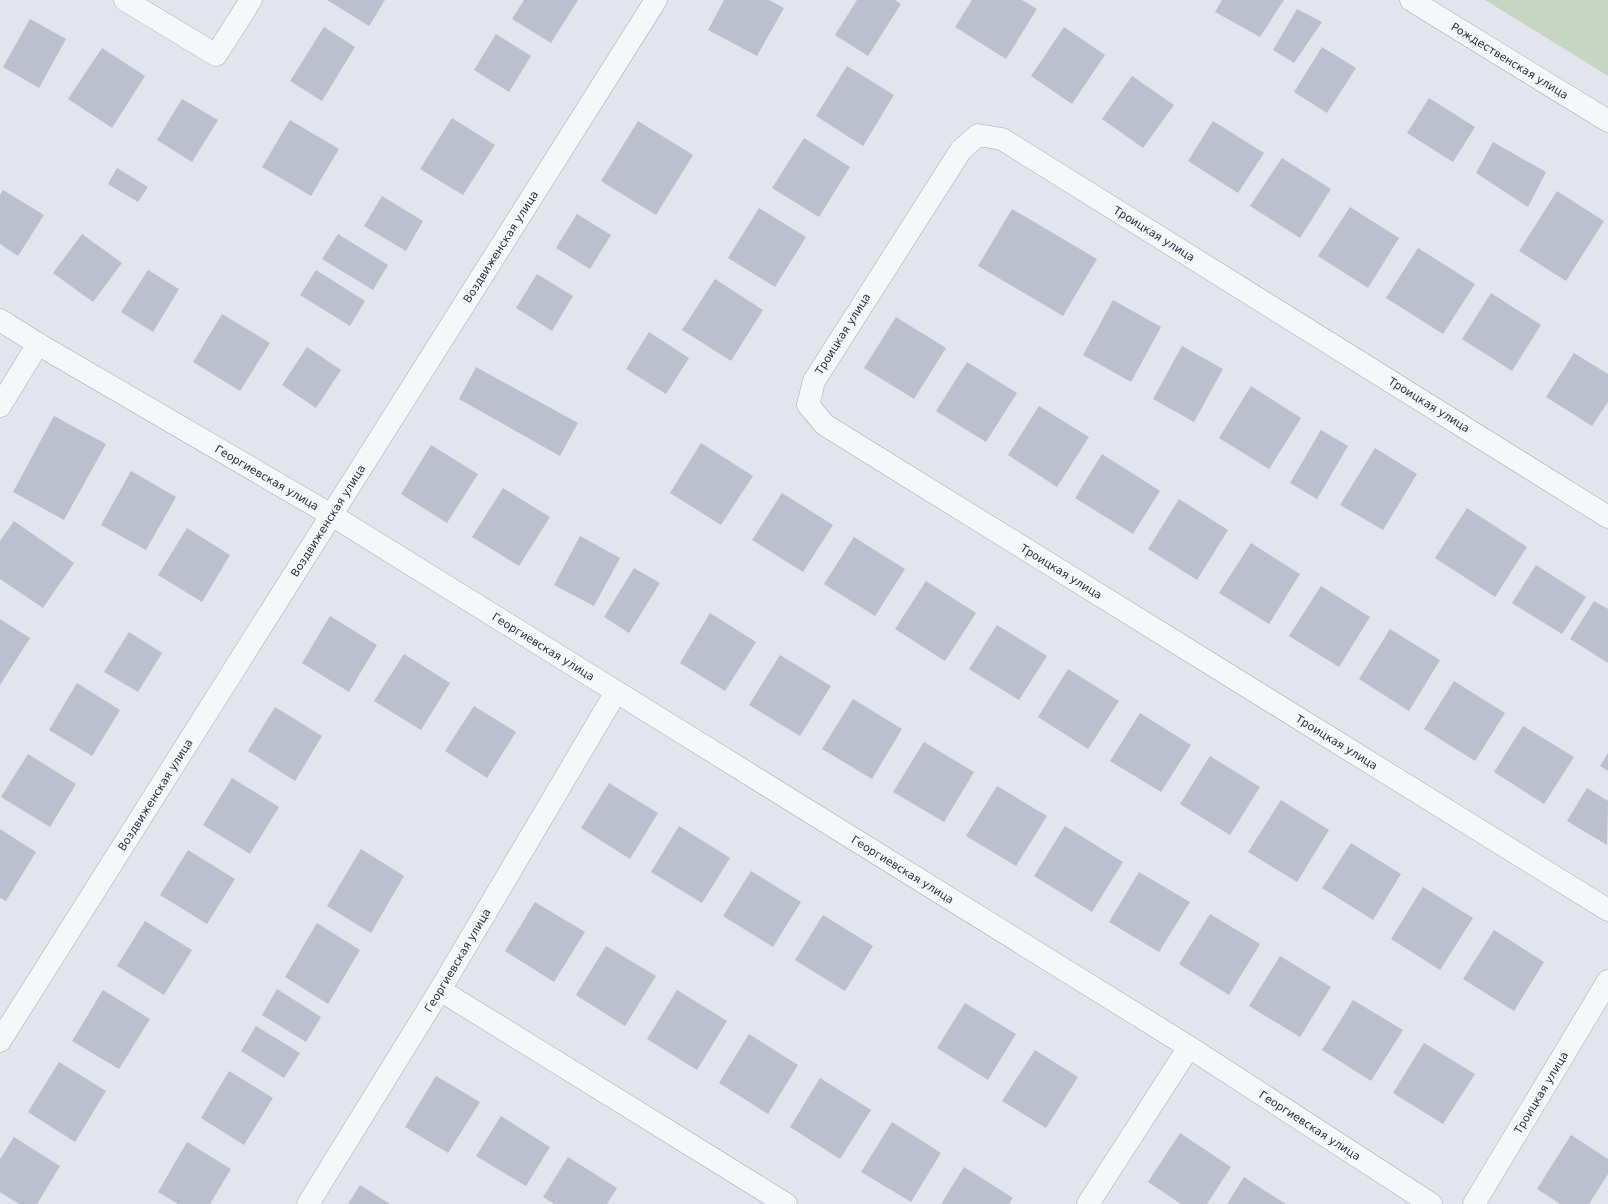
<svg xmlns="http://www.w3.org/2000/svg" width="1608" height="1204" font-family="'DejaVu Sans',sans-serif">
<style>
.green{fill:#c6d6c3}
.building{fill:#bcc0cc}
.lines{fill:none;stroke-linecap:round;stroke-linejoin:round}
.street-casing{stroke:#a7abb7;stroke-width:23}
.street{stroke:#f6f7f9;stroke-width:22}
.labels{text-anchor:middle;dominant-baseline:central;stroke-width:3;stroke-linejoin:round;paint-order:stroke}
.street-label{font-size:11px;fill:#293045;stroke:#f3f4f9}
</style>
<rect width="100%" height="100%" fill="#e3e5ec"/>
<!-- green -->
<polygon class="green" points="1485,0 1608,0 1608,76"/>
<!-- building -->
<g class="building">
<polygon points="327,0 385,0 369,26"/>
<polygon points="524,0 578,0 551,43 512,19"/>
<polygon points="724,0 769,0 784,8 757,56 708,30"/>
<polygon points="857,0 895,0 901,4 868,56 835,35"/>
<polygon points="972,0 1022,0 1037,9 1006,59 955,27"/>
<polygon points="1222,0 1284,0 1260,37 1215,12"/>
<polygon points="1297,9 1322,22 1294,63 1273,50"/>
<polygon points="30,19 66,39 39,88 3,67"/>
<polygon points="324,27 355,47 322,101 290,81"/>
<polygon points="1064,27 1105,55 1072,104 1031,76"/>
<polygon points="496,34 531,56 509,92 474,70"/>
<polygon points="1322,47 1356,68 1327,113 1294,92"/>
<polygon points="102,48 145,76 112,128 68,99"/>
<polygon points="847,66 894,95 863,146 816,116"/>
<polygon points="1132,76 1174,105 1143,148 1102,119"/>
<polygon points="1429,98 1475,127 1453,162 1407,133"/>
<polygon points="182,99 218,120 192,162 157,140"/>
<polygon points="452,118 495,145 463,195 420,169"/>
<polygon points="290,120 339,149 311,196 262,167"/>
<polygon points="638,121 693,155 656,215 601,181"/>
<polygon points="1213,121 1264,153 1238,193 1188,161"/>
<polygon points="804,138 850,167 819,217 772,188"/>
<polygon points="1493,142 1546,172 1528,207 1476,173"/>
<polygon points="1282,158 1331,189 1300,238 1250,206"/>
<polygon points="117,168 148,187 138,202 108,184"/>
<polygon points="3,190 44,215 18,256 0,244 0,195"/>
<polygon points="1557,191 1604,221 1566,281 1519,251"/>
<polygon points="382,196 423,221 406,251 364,226"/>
<polygon points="1350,207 1399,238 1368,288 1318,256"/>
<polygon points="759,208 806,237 775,287 728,258"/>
<polygon points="1012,209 1097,259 1063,316 978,266"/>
<polygon points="577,214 611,235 590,269 556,248"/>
<polygon points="82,234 122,263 93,302 53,273"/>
<polygon points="338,234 388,265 373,290 322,259"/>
<polygon points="1418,248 1475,284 1443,334 1386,298"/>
<polygon points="148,270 179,289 153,332 121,312"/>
<polygon points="316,270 365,301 350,326 300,295"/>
<polygon points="537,274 573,296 552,331 516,308"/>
<polygon points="715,279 763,310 731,361 682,330"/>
<polygon points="1491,293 1541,325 1512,371 1462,339"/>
<polygon points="1113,300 1161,327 1131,382 1083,355"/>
<polygon points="222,314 270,343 240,391 193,362"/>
<polygon points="896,317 946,348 914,399 864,368"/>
<polygon points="649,332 689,358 666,394 626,369"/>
<polygon points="1182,346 1223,369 1194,422 1153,399"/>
<polygon points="307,347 341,370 316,408 282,385"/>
<polygon points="1574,353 1608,374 1608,402 1592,426 1546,397"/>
<polygon points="967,362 1017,393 986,442 936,411"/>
<polygon points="476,367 578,423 560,456 459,399"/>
<polygon points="1251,386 1301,418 1269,469 1219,438"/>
<polygon points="1039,406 1089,437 1057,487 1008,455"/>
<polygon points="54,416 106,444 64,520 13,492"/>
<polygon points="1321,430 1348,446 1317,499 1290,483"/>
<polygon points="701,443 753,476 721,525 670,493"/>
<polygon points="431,445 478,474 447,523 401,494"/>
<polygon points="1375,448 1417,474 1383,530 1340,505"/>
<polygon points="1102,454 1160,491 1133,534 1075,498"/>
<polygon points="131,471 176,497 146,550 101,525"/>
<polygon points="503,488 550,517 519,566 472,537"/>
<polygon points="782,493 833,525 803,572 752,540"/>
<polygon points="1179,499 1228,530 1197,580 1148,549"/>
<polygon points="1467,508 1527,547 1495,597 1435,558"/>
<polygon points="14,521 74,563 43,608 0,579 0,541"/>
<polygon points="187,528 230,555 202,602 158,575"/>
<polygon points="580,536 620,558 594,606 554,585"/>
<polygon points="854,537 905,569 875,616 824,584"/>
<polygon points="1251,543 1300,574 1269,624 1219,593"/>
<polygon points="1536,565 1586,597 1562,634 1512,603"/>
<polygon points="634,568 660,583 629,633 604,617"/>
<polygon points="926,581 976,613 945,661 895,629"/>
<polygon points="1321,586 1370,617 1339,667 1289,636"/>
<polygon points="1594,601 1608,609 1608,663 1570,639"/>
<polygon points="710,613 756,642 725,691 680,663"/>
<polygon points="330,616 377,645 349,692 302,663"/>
<polygon points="0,619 30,638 0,685"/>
<polygon points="997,625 1047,656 1019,700 969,669"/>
<polygon points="1390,629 1440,660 1409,711 1359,679"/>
<polygon points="129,632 162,653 138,692 104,672"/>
<polygon points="404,654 450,683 421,730 374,701"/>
<polygon points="780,655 831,686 800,736 749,705"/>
<polygon points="1068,669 1119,701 1088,749 1038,717"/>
<polygon points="1454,681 1505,713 1475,761 1424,729"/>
<polygon points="77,683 120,710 92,756 49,730"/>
<polygon points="853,699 902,729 872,779 822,749"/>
<polygon points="474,706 516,732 487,778 445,751"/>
<polygon points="275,707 322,736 295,781 248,751"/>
<polygon points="1140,713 1191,745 1161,792 1110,761"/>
<polygon points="1523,726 1574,757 1544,804 1494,772"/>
<polygon points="924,742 974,772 944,822 893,792"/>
<polygon points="1608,753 1608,771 1600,766"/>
<polygon points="28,754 76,784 50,827 1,797"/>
<polygon points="1210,756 1260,787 1230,835 1180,804"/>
<polygon points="232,778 279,807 250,854 203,825"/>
<polygon points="609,783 658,813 630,859 581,828"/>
<polygon points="997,786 1047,816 1016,866 966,836"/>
<polygon points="1587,788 1608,801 1607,845 1567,821"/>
<polygon points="1281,800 1329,830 1297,882 1248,852"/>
<polygon points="679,826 730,858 702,903 651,872"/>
<polygon points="1065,826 1123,862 1092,912 1034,876"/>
<polygon points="0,829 36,852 6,901 0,898"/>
<polygon points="1351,843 1401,874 1373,920 1322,888"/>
<polygon points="361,849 404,876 371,933 327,906"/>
<polygon points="188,850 235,879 207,924 160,895"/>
<polygon points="751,871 801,902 773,947 723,916"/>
<polygon points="1139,872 1190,902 1159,952 1109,922"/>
<polygon points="1423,887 1473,918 1440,970 1391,939"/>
<polygon points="535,902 585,932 554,982 505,951"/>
<polygon points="1210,914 1260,944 1229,995 1179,964"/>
<polygon points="823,915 873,946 845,991 795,960"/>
<polygon points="145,921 192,950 164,995 117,966"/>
<polygon points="317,923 360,950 328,1004 285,977"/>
<polygon points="1494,930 1544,962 1514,1011 1463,979"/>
<polygon points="606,946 656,976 625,1026 576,995"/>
<polygon points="1280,956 1331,987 1300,1037 1249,1006"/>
<polygon points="277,989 321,1017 306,1042 262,1015"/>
<polygon points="103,990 150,1019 119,1069 72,1041"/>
<polygon points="677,990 727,1021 697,1070 647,1039"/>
<polygon points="1353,1000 1403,1030 1371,1081 1322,1050"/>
<polygon points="965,1003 1016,1034 988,1080 937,1048"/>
<polygon points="256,1026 300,1053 284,1078 241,1051"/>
<polygon points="749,1034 798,1065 768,1114 719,1083"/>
<polygon points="1424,1043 1475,1074 1443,1124 1393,1093"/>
<polygon points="1035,1050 1078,1077 1046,1128 1002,1101"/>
<polygon points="59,1062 106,1091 75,1142 28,1112"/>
<polygon points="229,1071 273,1098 244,1145 201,1118"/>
<polygon points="436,1076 480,1102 448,1153 405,1127"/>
<polygon points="820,1078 871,1110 840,1159 790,1127"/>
<polygon points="501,1116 550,1147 526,1186 476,1156"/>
<polygon points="892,1122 941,1153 911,1202 861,1172"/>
<polygon points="1180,1133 1231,1167 1207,1204 1181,1204 1148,1182"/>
<polygon points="1571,1135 1608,1159 1608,1174 1589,1204 1560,1204 1537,1189"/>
<polygon points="14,1137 60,1166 37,1204 19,1204 0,1192 0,1159"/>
<polygon points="187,1142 231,1169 210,1204 178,1204 158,1192"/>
<polygon points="568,1157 617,1188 607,1204 554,1204 543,1197"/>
<polygon points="964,1167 1013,1198 1009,1204 941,1204"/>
<polygon points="1244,1177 1265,1191 1286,1204 1227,1204"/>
<polygon points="360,1185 385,1201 390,1204 348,1204"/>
</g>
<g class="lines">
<defs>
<g id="street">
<polyline points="125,0 216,55 251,0"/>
<path id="s1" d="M1411 0 1608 121"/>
<path id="s2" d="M0 320 38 344 333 516 1189 1047 1431 1204"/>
<polyline points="0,406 38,344"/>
<path id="s3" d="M1608 517 1002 139 978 135 961 150 814 381 808 405 825 425 1608 910"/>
<polyline points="440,990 786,1204"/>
<path id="s4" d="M0 1041 656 0"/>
<path id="s5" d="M308 1204 440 990 616 692"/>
<polyline points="1088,1204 1189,1047"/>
<path id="s6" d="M1474 1204 1608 981"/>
</g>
</defs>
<!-- street casing -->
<use href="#street" class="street-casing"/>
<!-- street -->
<use href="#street" class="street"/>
</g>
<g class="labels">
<!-- street labels -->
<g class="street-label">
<text stroke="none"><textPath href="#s1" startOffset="116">Рождественская улица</textPath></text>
<text transform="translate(1154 234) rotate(32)">Троицкая улица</text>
<text stroke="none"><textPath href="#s4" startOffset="939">Воздвиженская улица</textPath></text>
<text transform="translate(843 334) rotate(-58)">Троицкая улица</text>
<text transform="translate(1429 405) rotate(32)">Троицкая улица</text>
<text stroke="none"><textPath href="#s2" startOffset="310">Георгиевская улица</textPath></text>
<text stroke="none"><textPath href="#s4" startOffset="615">Воздвиженская улица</textPath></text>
<text stroke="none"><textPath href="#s3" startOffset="1364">Троицкая улица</textPath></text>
<text stroke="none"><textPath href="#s2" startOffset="634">Георгиевская улица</textPath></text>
<text stroke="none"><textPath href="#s3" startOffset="1688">Троицкая улица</textPath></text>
<text stroke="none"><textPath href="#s4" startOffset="291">Воздвиженская улица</textPath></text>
<text stroke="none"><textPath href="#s2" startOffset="1057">Георгиевская улица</textPath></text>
<text stroke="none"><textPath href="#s5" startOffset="286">Георгиевская улица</textPath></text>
<text stroke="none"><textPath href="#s6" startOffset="130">Троицкая улица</textPath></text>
<text stroke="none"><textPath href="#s2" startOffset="1538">Георгиевская улица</textPath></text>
</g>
</g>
</svg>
